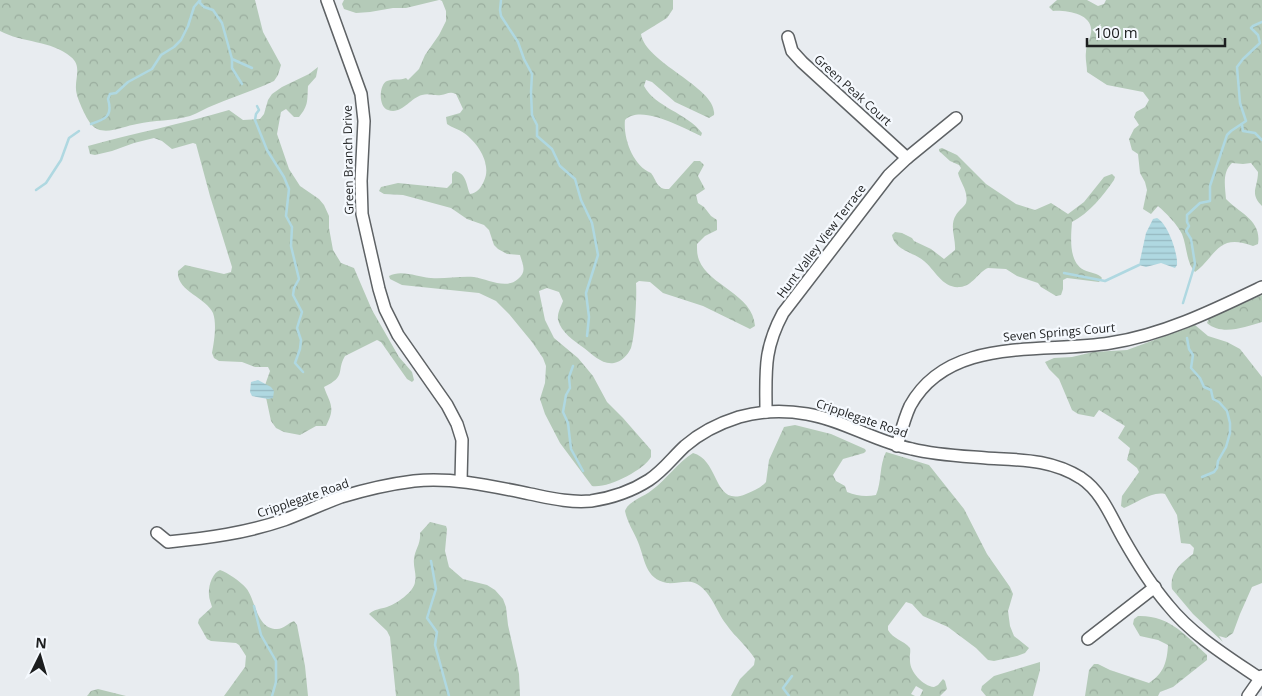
<svg xmlns="http://www.w3.org/2000/svg" width="1262" height="696" font-family="'Open Sans',sans-serif">
<style>
.forest{fill:url(#forest-crowns)}
.water{fill:url(#water-rules)}
.lines{fill:none;stroke-linecap:round;stroke-linejoin:round}
.stream{stroke:#afd8e1;stroke-width:2.5}
.minor-casing{stroke:#5e6265;stroke-width:14}
.minor{stroke:#fff;stroke-width:11}
.labels{text-anchor:middle;dominant-baseline:central;stroke-width:4.5;stroke-linejoin:round;paint-order:stroke}
.street-label{font-size:12px;fill:#1c1e1f;stroke:#f5f9fe}
</style>
<defs>
<pattern id="forest-crowns" width="20" height="18" patternUnits="userSpaceOnUse" patternTransform="scale(1.25)"><rect width="20" height="18" fill="#b4cab8"/><path d="M2 6a3 3 0 1 1 6 0M12 15a3 3 0 1 1 6 0" fill="none" stroke="#9aad9e"/></pattern>
<pattern id="water-rules" width="6" height="5" patternUnits="userSpaceOnUse" patternTransform="scale(1.25)"><rect width="6" height="5" fill="#afd8e1"/><path d="M0 2.5h6" fill="none" stroke="#96b9c1"/></pattern>
</defs>
<rect width="100%" height="100%" fill="#e8ecf0"/>
<!-- forest -->
<g class="forest">
<path d="M0 0H255L263 32 281 65 278 75 274 81C255 90 234 97 214 105 206 108 198 113 190 116 173 121 154 120 137 124 123 126 102 138 91 124 86 118 76 97 76 89 75 78 82 66 71 57 51 40 22 43 0 31Z"/>
<polygon points="344,0 439,0 406,8 393,8 370,12 356,13 344,9 342,4"/>
<path d="M440 0H673V9L667 18 641 34C645 63 718 88 714 115L709 118 675 102 652 82 646 80 644 86C655 107 687 113 702 133L701 136C683 128 641 104 625 120 623 138 633 166 651 173 657 181 657 190 669 189L694 161H700L704 165 698 176 705 189 696 195 698 203 704 207 711 216 717 220V230L705 236 697 244C697 250 697 255 699 260 709 286 753 294 755 326L750 329 703 306 663 293 650 282 639 281 636 283C637 296 635 337 631 348 628 355 621 362 614 363 602 365 592 354 584 348 574 341 561 332 558 320 557 313 561 307 563 301L559 292 547 288 539 291 545 320 554 338 578 358 593 376 607 402 623 418 651 450V457C644 470 607 489 592 486L560 443 545 414 540 399 545 383 546 366 543 358 532 342 509 314 496 301 479 293 402 285 390 279 389 276C401 269 418 277 431 278 445 279 459 276 474 277 488 279 506 290 518 279 527 272 523 265 520 255L507 254 498 249 494 245 489 230 484 225 467 219 451 208 403 195 384 194 379 191 381 187 398 183 447 188 452 183V174L455 171C467 174 466 185 470 194 477 193 481 188 484 181 492 164 478 143 464 133 459 129 452 128 447 124L446 117 460 113 463 109 456 94C449 91 447 94 441 95 434 96 429 93 422 95 410 98 402 115 388 110 378 107 379 84 387 81 394 78 400 81 406 78L408 80 419 69 425 55 439 35 446 21V11L442 1Z"/>
<path d="M1057 0H1087L1098 6 1104 4 1106 0H1262V206C1249 193 1258 188 1258 172L1251 163 1243 164 1232 163C1222 172 1225 186 1226 199 1239 213 1262 220 1258 244L1253 246C1217 232 1216 257 1195 272 1186 262 1187 246 1182 234 1177 224 1166 213 1158 206L1151 214 1143 209 1147 190 1145 182 1140 173 1138 154 1132 150 1129 139 1134 129 1139 125 1134 117 1136 112 1145 107 1149 100 1143 92 1107 85 1087 72C1087 65 1085 59 1086 52 1086 45 1090 40 1091 33 1094 14 1067 10 1053 11L1049 7Z"/>
<path d="M318 67 316 77 308 86C307 100 309 105 299 117H294L286 109 281 112 277 134 289 169 300 186 319 199 324 205 329 216V228L333 250 341 263 354 268 372 310 399 357 412 372 414 380 412 382 407 379 381 342 377 340 345 356C336 371 347 376 324 387 330 404 336 407 326 426H316L300 435 284 432 276 428 271 421 264 388 270 371 268 367H255L242 362 219 361 214 358 212 353C214 342 217 324 213 313 206 297 176 291 178 271L185 265 224 274 231 272 232 267 210 196 196 144 193 143 172 149 162 141 154 138 134 143 112 151 95 155 90 154 88 146C135 133 182 124 229 110L243 120 260 119 264 114 268 100 272 94 282 87 309 74Z"/>
<path d="M942 148 957 155 986 184 1016 204 1035 210 1051 203 1068 214 1084 202 1104 177 1112 174 1115 177 1114 180C1103 196 1089 213 1072 222 1071 236 1068 262 1084 270 1090 273 1098 273 1102 278L1099 282 1067 278 1063 280V289L1061 295 1056 296 1041 287 1038 283 1017 276 1006 269 988 268C978 272 973 286 960 287 943 289 935 270 924 261 914 252 895 251 892 235L895 232 902 233 912 238 914 241 931 249 944 259 955 250C956 239 949 226 956 215 958 211 964 207 966 203 969 192 960 182 958 173L961 168 959 165 950 161 939 151V149Z"/>
<path d="M1262 295V322C1245 327 1222 336 1207 323L1209 318Z"/>
<path d="M1195 325 1208 336 1227 342 1240 349 1262 377V583L1252 587 1240 614 1233 633 1226 638 1219 636 1223 642 1193 614 1172 589C1169 573 1181 563 1193 554L1194 548 1190 544 1181 543 1177 515 1165 494C1151 491 1137 503 1124 508L1121 506 1122 496 1139 472 1137 468 1127 460 1130 448 1118 438 1125 426 1099 410 1094 417 1078 414 1072 410 1059 379 1049 369 1045 362 1054 358 1072 357 1093 352 1127 350Z"/>
<path d="M795 425 831 434 865 449 866 451 864 453 843 459 833 475 836 481 845 486 847 492C857 496 866 497 876 495 882 481 879 466 886 452L929 465 964 509 987 554 1010 587 1013 594 1008 611 1010 626 1014 636 1029 648 1025 653 1017 656 994 661 988 660 976 648 948 627 923 616 912 604 906 602 888 626V630C893 639 903 640 910 648 911 653 909 656 910 661 910 672 923 686 934 687L938 685 943 679 945 681 947 689 940 696H920L923 690 916 686 911 694 915 696H731L740 679 754 665 755 659C747 646 735 637 726 624 716 611 712 593 697 584 689 579 677 584 667 583 645 579 645 559 638 542 634 532 627 522 625 511 628 501 644 497 652 490 667 479 677 463 693 453 720 460 713 508 746 494 753 491 761 488 766 482L769 460 784 427Z"/>
<path d="M430 522 446 526 447 529 445 551 449 567 463 579 487 585 495 590 503 599 506 607 508 625 519 674 520 696H396L390 637 387 631 369 614C375 609 380 609 387 607 396 604 414 592 415 582 417 575 413 567 414 559 415 549 421 544 420 533Z"/>
<path d="M220 570C228 573 240 581 246 588 256 600 256 629 277 629 284 629 288 623 294 621L297 625 305 666 308 696H224L245 667 246 656 239 645 236 643 211 641 207 639 198 623 199 619 212 607C211 603 209 599 209 595 208 587 212 573 220 570Z"/>
<path d="M1138 616C1170 615 1186 636 1207 655V660L1173 687 1160 692 1158 696H1085L1089 670 1094 664H1098L1110 670 1149 683C1164 673 1167 662 1168 645L1158 640 1140 636 1133 624 1134 619Z"/>
<polygon points="1040,662 1040,670 1033,696 986,696 981,690 982,686 994,676"/>
<polygon points="98,689 126,696 87,696 91,691"/>
</g>
<!-- water -->
<g class="water">
<path d="M1157 218C1168 224 1178 253 1177 265L1175 268 1161 263 1146 267 1139 265 1146 233 1153 219Z"/>
<polygon points="258,380 271,387 274,391 273,398 268,399 252,396 250,392 251,382"/>
</g>
<g class="lines">
<!-- stream -->
<g class="stream">
<polyline points="200,0 200,3 204,7 213,10 222,23 232,59 232,68 242,84"/>
<polyline points="501,0 500,10 501,16 518,42 524,59 532,74 531,92 532,115 537,125 537,136 552,149 560,166 575,179 581,200 592,223 598,255 586,293 589,317 587,336"/>
<polyline points="232,59 252,68"/>
<polyline points="257,106 259,110 256,114 255,120 267,150 284,177 289,189 286,216 292,227 291,246 299,279 294,288 293,295 302,312 297,328 301,340 300,349 295,363 303,372"/>
<path d="M91 124C106 119 113 116 108 99L110 94 116 93 128 82 152 69 161 55 174 47 181 40 188 26 194 7 200 0"/>
<polyline points="1242,125 1243,131 1255,133 1262,140"/>
<polyline points="36,190 46,183 61,160 69,138 79,131"/>
<polyline points="1064,273 1105,281 1139,265"/>
<polyline points="1183,303 1195,264 1191,239 1186,231 1189,226 1187,222 1187,215 1200,203 1210,201 1210,186 1227,135 1231,131 1246,121 1240,103 1237,67 1243,59 1260,43 1258,35 1251,28 1253,26 1262,22"/>
<polyline points="1187,338 1189,349 1193,355 1191,368 1200,378 1204,387 1211,390 1213,399 1219,402 1227,411 1230,423 1230,433 1226,447 1218,461 1217,468 1214,472 1202,477"/>
<polyline points="573,366 569,377 570,388 566,395 563,412 568,423 571,449 583,471"/>
<polyline points="431,561 436,589 427,618 437,632 435,645 449,696"/>
<polyline points="254,606 261,635 276,661 276,682 272,696"/>
<polyline points="789,696 783,688 792,676"/>
</g>
<defs>
<g id="minor">
<polyline points="327,0 361,94 364,121 361,181 362,214 379,289 385,309 398,335 447,405 457,424 462,440 461,481"/>
<polyline points="788,37 792,51 802,62 907,158"/>
<path d="M766 412C766 372 763 350 783 313L889 175 907 158 956 118"/>
<path d="M897 446C901 432 904 419 910 406 949 335 1043 354 1110 343 1163 335 1214 310 1262 287"/>
<path d="M157 533 168 542C208 538 246 533 284 520 303 513 322 504 341 497 364 490 390 484 414 481 453 477 491 486 530 494 550 498 570 503 591 501 611 498 632 491 649 480 663 471 673 457 685 446 700 433 720 423 739 417 760 411 785 410 807 414 843 420 876 442 912 449 936 455 961 456 986 458 1020 460 1051 459 1081 478 1102 492 1111 517 1123 538 1136 561 1151 585 1168 605 1192 635 1228 657 1259 678"/>
<polyline points="1088,639 1155,587"/>
<polyline points="1248,696 1262,676"/>
</g>
</defs>
<!-- minor casing -->
<use href="#minor" class="minor-casing"/>
<!-- minor -->
<use href="#minor" class="minor"/>
</g>
<g class="labels">
<!-- street labels -->
<g class="street-label">
<text transform="translate(853 90) rotate(42)">Green Peak Court</text>
<text transform="translate(348 160) rotate(-91)">Green Branch Drive</text>
<text transform="translate(821 241) rotate(-53)">Hunt Valley View Terrace</text>
<text transform="translate(1059 332) rotate(-5)">Seven Springs Court</text>
<text transform="translate(862 418) rotate(19)">Cripplegate Road</text>
<text transform="translate(303 498) rotate(-19)">Cripplegate Road</text>
</g>
</g>
<!-- north arrow -->
<g transform="translate(40 656) rotate(5)" stroke="#f5f9fe" stroke-width="4" paint-order="stroke">
<path d="M0-4L9 19L0 12L-9 19Z" fill="#1c1e1f"/>
<text y="-8" font-size="14" font-weight="bold" text-anchor="middle" fill="#1c1e1f">N</text>
</g>
<!-- scale -->
<path d="M1087 38v8h138v-8" fill="none" stroke="#1c1e1f" stroke-width="2.5"/>
<text x="1094" y="38" font-size="15" fill="#1c1e1f" stroke="#f5f9fe" stroke-width="4" paint-order="stroke">100 m</text>
</svg>
